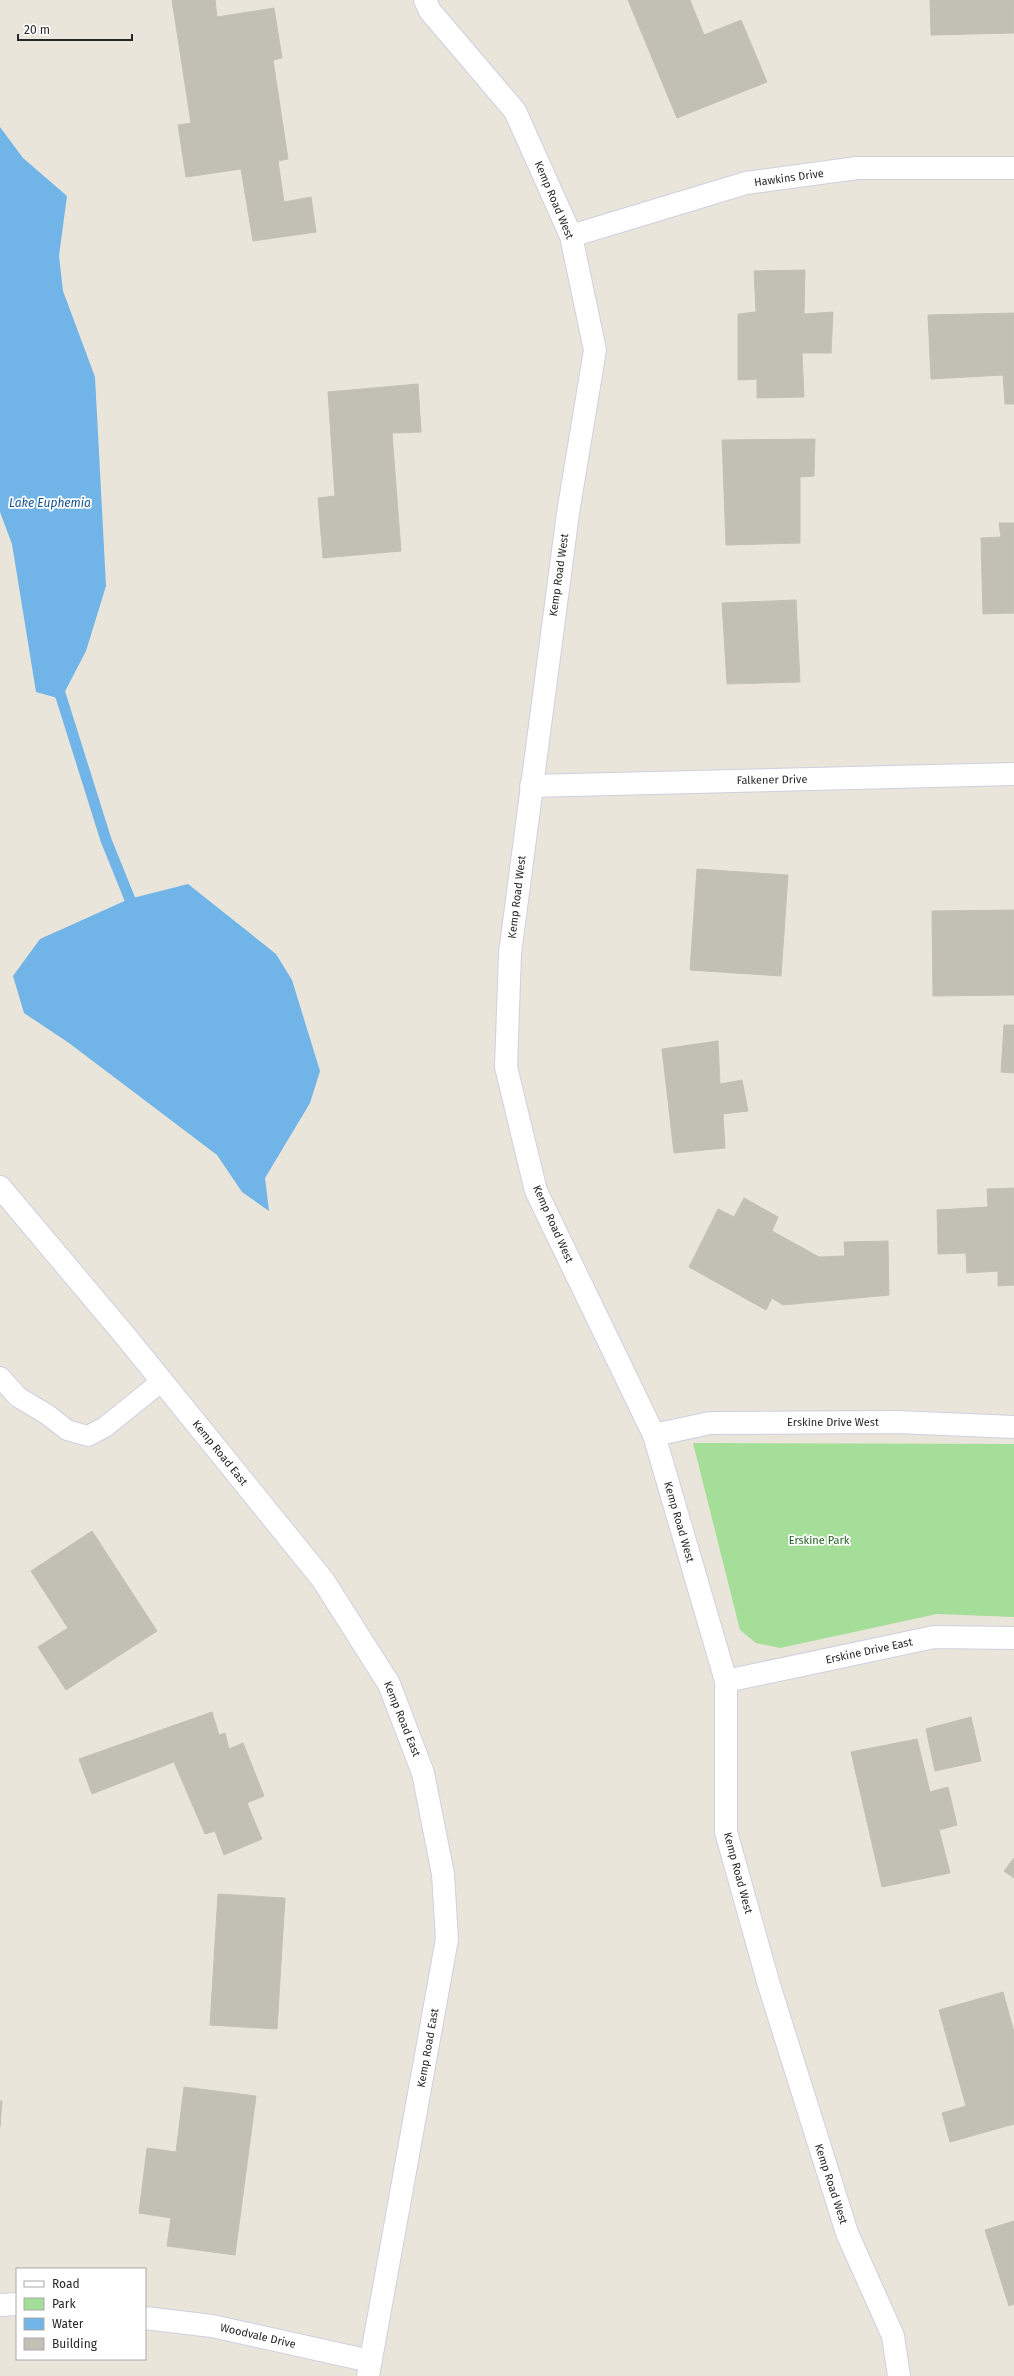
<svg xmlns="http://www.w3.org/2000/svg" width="1014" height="2376" font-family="'Fira Sans',sans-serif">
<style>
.green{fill:#a4de98}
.water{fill:#71b4e7}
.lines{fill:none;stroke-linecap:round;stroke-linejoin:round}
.stream{stroke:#71b4e7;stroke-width:11}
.building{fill:#c2bfb5;stroke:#c4c1b4}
.service-casing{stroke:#cfcfe0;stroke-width:22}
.minor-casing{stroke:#cfcfe0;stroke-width:24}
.service{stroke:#fff;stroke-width:20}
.minor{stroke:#fff;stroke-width:22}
.labels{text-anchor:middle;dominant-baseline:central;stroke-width:3.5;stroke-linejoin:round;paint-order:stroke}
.street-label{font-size:11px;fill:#272727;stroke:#fff}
.park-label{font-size:11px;fill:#1f5f1d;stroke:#fff}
.water-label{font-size:12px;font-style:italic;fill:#14508f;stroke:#fff}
</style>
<rect width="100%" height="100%" fill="#e9e5da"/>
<!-- green -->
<polygon class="green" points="693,1443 1014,1444 1014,1617 937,1614 780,1648 756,1643 740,1630"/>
<!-- water -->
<g class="water">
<polygon points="0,127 23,158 67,196 59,256 63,291 95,377 106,586 86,651 61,699 36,692 12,544 0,512"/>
<polygon points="188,884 276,954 292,980 320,1071 310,1103 265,1178 269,1211 242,1192 217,1155 69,1043 24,1013 13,976 40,939 129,899"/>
</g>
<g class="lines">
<!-- stream -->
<polyline class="stream" points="57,684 106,840 135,912"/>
</g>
<!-- building -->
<g class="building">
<polygon points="172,0 215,0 217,17 274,8 282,58 273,60 288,159 278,161 284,202 311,197 316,232 253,241 241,169 186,177 178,125 191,123"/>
<polygon points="628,0 690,0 704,35 741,20 767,82 677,118"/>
<polygon points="930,0 1014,0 1014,33 931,35"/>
<polygon points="805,270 804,314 833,312 831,353 802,353 804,397 757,398 757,379 738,380 738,314 756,312 754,271"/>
<polygon points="1014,313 1014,404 1005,404 1003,375 931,379 928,315"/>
<polygon points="418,384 421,432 392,433 401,551 323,558 318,498 335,496 328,392"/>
<polygon points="815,439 814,476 800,477 800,543 726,545 722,440"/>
<polygon points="999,523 1014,523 1014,613 983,614 981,538 1001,537"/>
<polygon points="796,600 800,682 727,684 722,603"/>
<polygon points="697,869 788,875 781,976 690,970"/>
<polygon points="1014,910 1014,995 933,996 932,911"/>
<polygon points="1004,1025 1014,1025 1014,1073 1001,1072"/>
<polygon points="718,1041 720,1084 742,1080 748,1111 723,1114 725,1148 674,1153 662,1049"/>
<polygon points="1014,1188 1014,1285 998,1286 998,1271 967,1273 966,1253 938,1254 937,1210 988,1207 987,1189"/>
<polygon points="744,1198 778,1217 772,1231 819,1257 845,1256 844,1242 888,1241 889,1295 783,1305 772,1298 766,1310 689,1267 718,1209 734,1217"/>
<polygon points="92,1531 157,1631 66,1690 38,1647 68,1628 31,1571"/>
<polygon points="212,1712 219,1735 225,1733 229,1749 243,1743 264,1796 247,1803 262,1839 224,1855 215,1831 205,1834 174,1762 92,1794 79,1759"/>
<polygon points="971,1717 981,1761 935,1771 926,1729"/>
<polygon points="917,1739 930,1792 948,1787 957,1825 939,1830 950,1873 882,1887 851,1752"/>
<polygon points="1014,1858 1014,1878 1004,1871"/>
<polygon points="218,1894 285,1898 277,2029 210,2025"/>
<polygon points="1003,1992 1014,2032 1014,2124 950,2142 942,2113 966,2106 939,2010"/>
<polygon points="184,2087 256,2096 235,2255 167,2246 171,2218 139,2213 147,2148 176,2152"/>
<polygon points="0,2101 2,2101 0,2127"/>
<polygon points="1014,2221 1014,2304 1009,2306 985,2230"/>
</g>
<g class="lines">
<defs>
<polyline id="service" points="0,1377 18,1397 48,1415 67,1430 88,1436 105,1427 162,1381"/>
<g id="minor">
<polyline points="425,0 430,11 515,111 571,236 595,350 568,513 510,953 506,1067 536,1191 654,1435 726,1681 726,1832 769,1985 847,2233 893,2336 899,2376"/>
<polyline points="571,236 746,183 857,168 1014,168"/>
<polyline points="531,786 1014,774"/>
<polyline points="0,1187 127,1338 323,1580 389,1684 423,1773 443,1874 447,1939 368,2376"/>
<polyline points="654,1435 710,1423 898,1422 1014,1427"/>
<polyline points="726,1681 934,1637 1014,1638"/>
<polyline points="0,2305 17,2304"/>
<polyline points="145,2318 212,2326 370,2361"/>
</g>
</defs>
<!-- service casing -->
<use href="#service" class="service-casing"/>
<!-- minor casing -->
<use href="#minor" class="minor-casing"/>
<!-- service -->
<use href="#service" class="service"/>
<!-- minor -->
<use href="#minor" class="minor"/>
</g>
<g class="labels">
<!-- street labels -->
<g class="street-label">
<text transform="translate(789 178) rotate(-8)">Hawkins Drive</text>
<text transform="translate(554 200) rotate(67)">Kemp Road West</text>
<text transform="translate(559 575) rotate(-82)">Kemp Road West</text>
<text transform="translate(772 780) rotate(-1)">Falkener Drive</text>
<text transform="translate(517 897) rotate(-83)">Kemp Road West</text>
<text transform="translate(553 1224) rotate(66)">Kemp Road West</text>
<text x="833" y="1422">Erskine Drive West</text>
<text transform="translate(220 1453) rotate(51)">Kemp Road East</text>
<text transform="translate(679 1522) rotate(74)">Kemp Road West</text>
<text transform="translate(869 1651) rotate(-12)">Erskine Drive East</text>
<text transform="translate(402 1719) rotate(68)">Kemp Road East</text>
<text transform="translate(738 1873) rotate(75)">Kemp Road West</text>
<text transform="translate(428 2048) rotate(-80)">Kemp Road East</text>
<text transform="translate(831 2184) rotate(72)">Kemp Road West</text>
<text transform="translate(258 2336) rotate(13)">Woodvale Drive</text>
</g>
<!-- park labels -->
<g class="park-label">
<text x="819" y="1540">Erskine Park</text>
</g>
<!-- water labels -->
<g class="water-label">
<text x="50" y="503">Lake Euphemia</text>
</g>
</g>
<!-- legend -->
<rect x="16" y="2268" width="130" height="92" fill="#ffffff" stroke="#a9a9a9"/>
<rect x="24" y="2281" width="20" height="6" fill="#ffffff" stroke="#a9a9a9"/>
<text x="52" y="2288" font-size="12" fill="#272727">Road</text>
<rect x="24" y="2298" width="20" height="12" fill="#a4de98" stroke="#a9a9a9"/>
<text x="52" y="2308" font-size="12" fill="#272727">Park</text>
<rect x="24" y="2318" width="20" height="12" fill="#71b4e7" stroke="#a9a9a9"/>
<text x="52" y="2328" font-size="12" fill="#272727">Water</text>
<rect x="24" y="2338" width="20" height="12" fill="#c2bfb5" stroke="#a9a9a9"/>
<text x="52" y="2348" font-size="12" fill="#272727">Building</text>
<!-- scale -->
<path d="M18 34v6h114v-6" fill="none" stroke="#272727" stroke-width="2"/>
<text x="24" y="34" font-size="12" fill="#272727" stroke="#ffffff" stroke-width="3" paint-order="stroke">20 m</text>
</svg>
